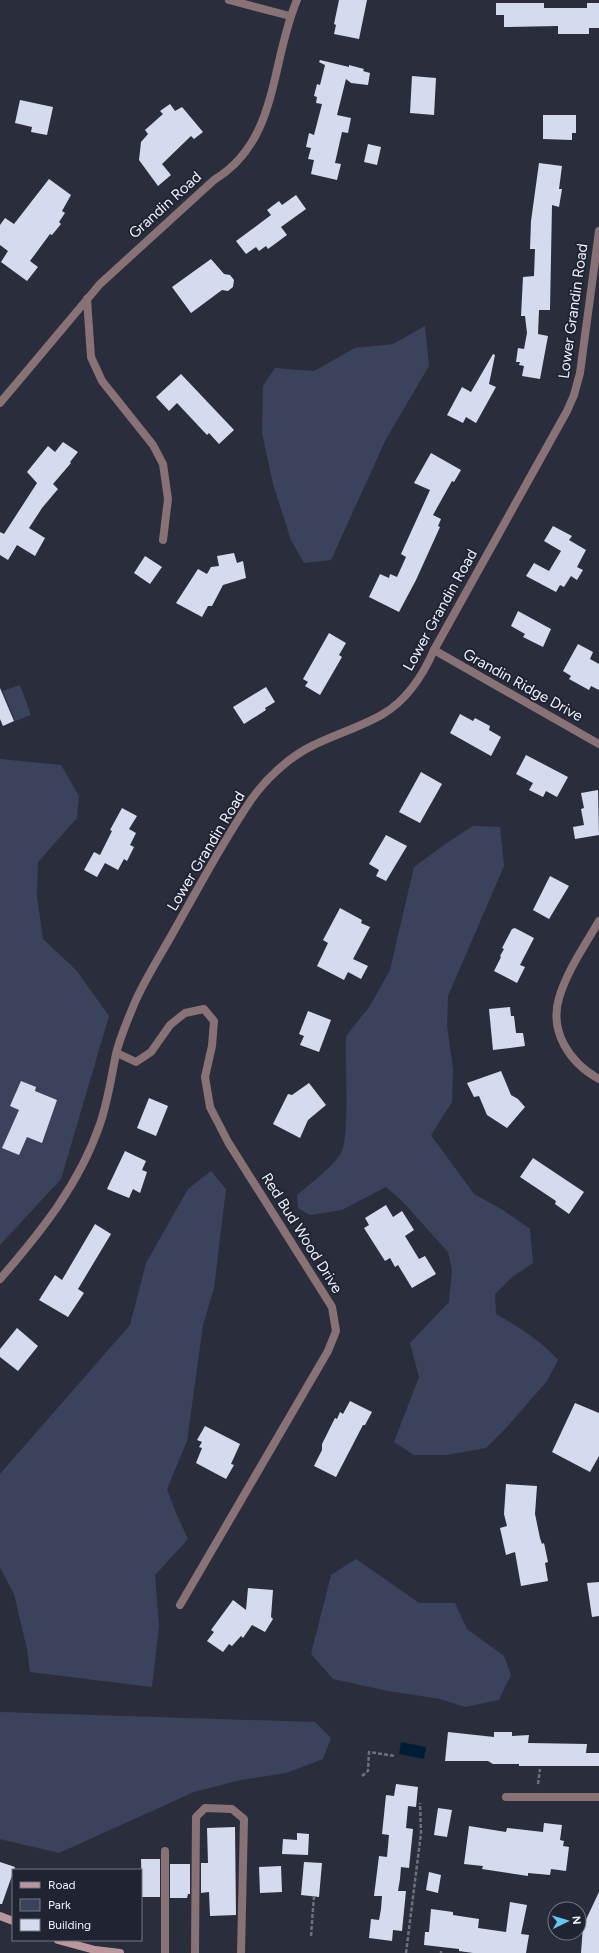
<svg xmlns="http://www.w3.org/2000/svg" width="599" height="1953" font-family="Figtree,sans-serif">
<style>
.green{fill:#3b435c}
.water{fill:#001d38}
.building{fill:#d5dbee}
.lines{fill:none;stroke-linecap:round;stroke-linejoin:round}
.path{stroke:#6d717d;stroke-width:2.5;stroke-dasharray:4 2;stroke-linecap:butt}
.service{stroke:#887275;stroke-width:8}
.minor{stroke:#887275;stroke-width:8}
.secondary{stroke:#bb979d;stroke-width:8}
.labels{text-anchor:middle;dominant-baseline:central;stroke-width:4;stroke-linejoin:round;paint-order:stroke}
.street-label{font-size:15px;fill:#eef1fb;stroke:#202432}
</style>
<rect width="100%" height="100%" fill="#2a2e3c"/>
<!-- green -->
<g class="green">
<polygon points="425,326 429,366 386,439 331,560 304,563 291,540 273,484 262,433 263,386 275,368 314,371 355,348 393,344"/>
<polygon points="20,685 31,715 15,721 3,691"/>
<polygon points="0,759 61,765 79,796 77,818 38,862 37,897 43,939 76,970 109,1016 61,1179 0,1245"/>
<path d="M473 826 500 827 504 866 448 996 447 1025 453 1070 452 1102 431 1135 474 1194 503 1210 530 1229 533 1263 512 1277 495 1294 496 1314C519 1327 540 1340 558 1360L547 1381 506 1428 486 1448 446 1455H414L394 1442 419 1377 410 1343 449 1302 452 1270 448 1252 401 1200 386 1187 342 1210 310 1215 298 1208 297 1195C312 1182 330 1170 341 1153 350 1140 345 1057 346 1036L370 1006 390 970 414 867 444 845Z"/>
<polygon points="211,1171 226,1189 214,1288 203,1325 187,1441 167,1489 175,1511 188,1539 155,1575 159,1626 152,1687 30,1672 27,1649 14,1594 0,1567 0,1474 130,1325 146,1263 188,1189"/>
<polygon points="356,1559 419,1603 455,1603 467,1629 504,1656 511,1675 499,1700 465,1707 440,1699 388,1691 333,1679 311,1654 331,1575"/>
<polygon points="0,1712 315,1722 331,1738 323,1759 286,1773 241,1780 194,1792 59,1853 0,1839"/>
</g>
<!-- water -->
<polygon class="water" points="401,1742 426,1747 424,1759 399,1754"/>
<!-- building -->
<g class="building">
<polygon points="339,0 367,0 359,39 334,34 336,25 334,24"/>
<polygon points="496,3 544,3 544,8 587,8 587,3 599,3 599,28 589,28 589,34 558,34 558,26 504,27 504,15 496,15"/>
<polygon points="320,60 349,67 349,65 364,69 363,71 370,73 368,85 351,83 346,79 337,115 351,118 348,133 342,132 335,163 341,164 337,180 311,174 314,160 308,159 311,148 306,147 309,133 314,135 322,104 316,103 317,97 314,96 317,84 320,85 325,65 319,62"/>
<polygon points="412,76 436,78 434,115 410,113"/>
<polygon points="20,100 53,107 47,135 31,132 32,127 15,123"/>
<polygon points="170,104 175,111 182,107 203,132 194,139 191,136 162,164 171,175 158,186 139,160 141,142 148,134 145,130 163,114 160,111"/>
<polygon points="543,115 576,115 576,133 572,133 572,140 543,139"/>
<polygon points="368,144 381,147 377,165 364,162"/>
<polygon points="539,163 562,166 559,189 562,189 559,207 552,205 550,310 539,310 538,334 548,336 540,379 522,376 524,366 519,365 520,362 516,362 518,348 524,349 527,333 525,316 521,316 523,277 534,276 535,249 530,249 531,221"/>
<polygon points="49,179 71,195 62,211 65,213 59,222 61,224 52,235 50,234 30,261 38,267 27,281 1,262 8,251 0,245 0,225 5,218 14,224"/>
<polygon points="296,195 306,209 281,227 287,235 268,249 266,246 259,251 256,247 246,254 236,241 271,215 267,210 279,201 282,205"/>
<polygon points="211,259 224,274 230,275 234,280 233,287 228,291 222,290 191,313 172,287"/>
<polygon points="493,354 495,355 489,384 496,387 476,423 466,417 463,423 447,415 462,387 471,392"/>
<polygon points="181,374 234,430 219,444 209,433 207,435 177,403 169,411 156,397"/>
<polygon points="63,442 78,452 70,462 71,463 53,484 58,489 42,508 29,528 45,538 35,556 17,545 8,560 0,555 0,532 4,534 37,483 27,472 48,446 55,452"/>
<polygon points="431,453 461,470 454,482 452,481 433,515 441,519 438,526 440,527 416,580 399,612 369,597 380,574 389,578 390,574 397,577 406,557 401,554 430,490 414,483"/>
<polygon points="553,526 572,536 569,540 586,550 577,567 583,570 577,580 571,576 564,587 560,585 556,592 526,576 534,563 549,571 561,551 544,541"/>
<polygon points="234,553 237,563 243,561 246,578 223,585 212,606 208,606 202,617 176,603 198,569 207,574 211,567 219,566 217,556"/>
<polygon points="145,556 162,567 150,584 134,573"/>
<polygon points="518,611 551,629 543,647 523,637 525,634 511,626"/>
<polygon points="329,633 346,643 339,655 342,657 320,695 305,686 308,682 303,679"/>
<polygon points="578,644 593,652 590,659 599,664 599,690 591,686 589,690 569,679 571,676 563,671"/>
<polygon points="266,687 275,702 265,708 266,710 244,724 233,707"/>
<polygon points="0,688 14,721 3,726 0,719"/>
<polygon points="460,714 473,721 475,718 490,726 489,730 501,737 491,756 450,733"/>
<polygon points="526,755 568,777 557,797 546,791 543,797 529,790 533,783 516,774"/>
<polygon points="421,772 442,784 420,823 399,812"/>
<polygon points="598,790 599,835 575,839 573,827 584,825 581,809 584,808 581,793"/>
<polygon points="122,808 137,816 129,829 136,833 130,845 134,847 127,861 124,859 118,870 105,863 97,877 84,870 94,852 100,855 112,831 110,830"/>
<polygon points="386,835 407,846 386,881 376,876 379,870 369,864"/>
<polygon points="550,876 569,886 549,919 533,910"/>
<polygon points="340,908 362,920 361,923 370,927 353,959 368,966 361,979 348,972 344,980 317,966 328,943 323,940"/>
<polygon points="515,928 534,938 520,965 525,967 517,983 494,971 501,957 500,956 504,949 502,948 512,929"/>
<polygon points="510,1007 511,1016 514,1016 516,1033 523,1033 525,1046 493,1050 489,1009"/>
<polygon points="308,1011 331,1020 319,1052 300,1045 304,1036 299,1034"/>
<polygon points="501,1071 511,1095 518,1099 525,1107 507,1128 487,1115 479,1096 474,1097 467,1083"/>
<polygon points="21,1081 36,1087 35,1091 57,1100 42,1143 27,1137 19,1155 2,1148 19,1110 10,1106"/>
<polygon points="309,1083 326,1105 308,1120 300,1138 273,1124 288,1094 292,1095"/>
<polygon points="149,1098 168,1106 156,1136 137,1128"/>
<polygon points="125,1151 146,1161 142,1170 147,1172 140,1193 133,1189 129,1198 107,1189"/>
<polygon points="533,1158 584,1192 569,1214 555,1204 556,1201 520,1177"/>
<polygon points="386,1205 393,1217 402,1211 414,1230 405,1236 419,1259 425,1256 436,1274 412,1288 398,1265 395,1267 390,1258 385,1261 364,1228 369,1225 365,1218"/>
<polygon points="95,1224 111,1234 78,1289 84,1293 68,1317 39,1300 55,1275 62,1280"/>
<polygon points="17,1328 38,1346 18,1371 0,1357 0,1349"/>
<polygon points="350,1401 372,1412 365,1425 363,1425 336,1477 314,1466 322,1450 322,1444 335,1418 337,1419 340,1412 343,1414"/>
<polygon points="575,1403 599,1413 599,1456 590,1472 552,1452"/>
<polygon points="205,1426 240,1444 231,1464 234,1465 226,1479 196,1463 202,1448 199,1447 202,1442 197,1440"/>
<polygon points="506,1484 537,1486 535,1514 540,1538 542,1544 544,1543 548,1562 545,1563 548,1581 521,1586 515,1552 506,1555 500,1528 507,1526 504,1514"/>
<polygon points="599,1582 599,1616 592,1617 587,1583"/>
<polygon points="248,1588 273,1590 271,1617 273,1619 265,1632 252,1625 243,1638 241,1636 232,1646 229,1644 223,1652 207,1641 214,1632 211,1630 233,1600 246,1610"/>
<polygon points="448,1732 494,1737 494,1732 512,1732 512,1736 529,1735 528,1743 587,1744 586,1753 599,1753 599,1766 519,1766 519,1764 493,1764 488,1761 445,1761"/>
<polygon points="396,1784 418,1787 416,1807 408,1806 406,1828 413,1829 409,1868 401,1867 400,1879 398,1891 406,1891 402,1931 393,1930 392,1941 369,1938 371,1919 379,1920 381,1909 382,1896 374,1896 379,1856 387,1857 389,1835 382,1834 386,1795 394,1796"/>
<polygon points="438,1808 452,1810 447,1837 434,1835"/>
<polygon points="544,1823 562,1825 560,1840 564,1841 563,1846 569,1847 566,1871 551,1869 550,1875 528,1873 528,1876 482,1869 483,1866 464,1864 469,1826 506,1832 507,1828 543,1832"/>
<polygon points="235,1827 236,1915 210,1916 209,1892 201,1893 201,1863 208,1863 207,1828"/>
<polygon points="297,1833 309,1834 308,1855 282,1854 283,1839 297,1840"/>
<polygon points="141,1859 160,1859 160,1897 142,1897"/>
<polygon points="0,1862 15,1867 2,1904 0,1904"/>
<polygon points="304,1862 322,1863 319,1897 301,1895"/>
<polygon points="170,1864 190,1864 190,1894 188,1894 187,1898 170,1898"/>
<polygon points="281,1866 282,1892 260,1893 259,1867"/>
<polygon points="429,1872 441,1875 438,1893 426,1890"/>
<polygon points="599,1892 599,1953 581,1953 583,1926"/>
<polygon points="510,1902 527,1905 521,1934 529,1935 526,1953 473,1953 459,1951 459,1949 424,1945 425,1932 429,1932 431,1909 453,1912 453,1915 479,1919 478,1928 506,1932"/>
</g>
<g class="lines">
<!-- path -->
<g class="path">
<polyline points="362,1776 368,1771 369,1752 395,1756"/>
<polyline points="538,1784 540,1769"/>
<polyline points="311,1936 314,1896"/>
<polyline points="406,1953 421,1833 420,1803"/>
<polyline points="441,1953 441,1951"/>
</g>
<!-- service -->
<g class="service">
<polyline points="87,299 91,357 102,381 153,445 163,464 168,499 163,540"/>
<polyline points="117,1053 136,1062 151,1052 170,1025 185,1013 204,1009 214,1021 212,1046 205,1077 210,1107 228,1142 332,1307 336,1331 328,1351 180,1605"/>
<polyline points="165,1851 165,1953"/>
<polyline points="195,1953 196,1817 205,1808 232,1809 244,1819 241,1953"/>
</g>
<!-- minor -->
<g class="minor">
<polyline points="229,0 290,16"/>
<path d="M0 403 100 284 214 180C279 141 270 63 297 0"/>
<polyline points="434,650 599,744"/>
<path d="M599 921C585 945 567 971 559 998 549 1032 570 1063 599 1079"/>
<path d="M0 1279C41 1232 80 1183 100 1124 108 1101 111 1078 116 1054 120 1037 128 1019 135 1002 146 977 162 953 175 929 199 887 222 843 249 803 264 780 290 756 314 745 336 734 361 727 383 714 407 700 423 675 434 650L567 411 574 395 580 373 599 231"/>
<polyline points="506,1797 599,1797"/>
</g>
<!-- secondary -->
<g class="secondary">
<polyline points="0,1916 13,1921"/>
<polyline points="58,1940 95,1950 120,1953"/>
</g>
</g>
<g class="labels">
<!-- street labels -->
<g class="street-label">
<text transform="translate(165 205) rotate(-42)">Grandin Road</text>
<text transform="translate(573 311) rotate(-82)">Lower Grandin Road</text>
<text transform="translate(440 610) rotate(-61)">Lower Grandin Road</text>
<text transform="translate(523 685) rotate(29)">Grandin Ridge Drive</text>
<text transform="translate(206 851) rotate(-59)">Lower Grandin Road</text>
<text transform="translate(302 1233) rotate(58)">Red Bud Wood Drive</text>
</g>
</g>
<!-- legend -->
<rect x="12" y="1869" width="130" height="72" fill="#202432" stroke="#727682"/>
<rect x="20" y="1882" width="20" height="6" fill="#bb979d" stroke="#727682"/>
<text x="48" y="1889" font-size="12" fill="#eef1fb">Road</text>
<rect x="20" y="1899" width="20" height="12" fill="#3b435c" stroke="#727682"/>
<text x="48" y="1909" font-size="12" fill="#eef1fb">Park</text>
<rect x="20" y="1919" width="20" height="12" fill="#d5dbee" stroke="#727682"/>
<text x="48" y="1929" font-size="12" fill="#eef1fb">Building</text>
<!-- north arrow -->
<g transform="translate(567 1921) rotate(85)"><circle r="19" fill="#202432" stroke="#727682"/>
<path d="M0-3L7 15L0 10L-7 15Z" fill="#68c4f0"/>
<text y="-6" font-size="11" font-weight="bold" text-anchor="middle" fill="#eef1fb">N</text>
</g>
</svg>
